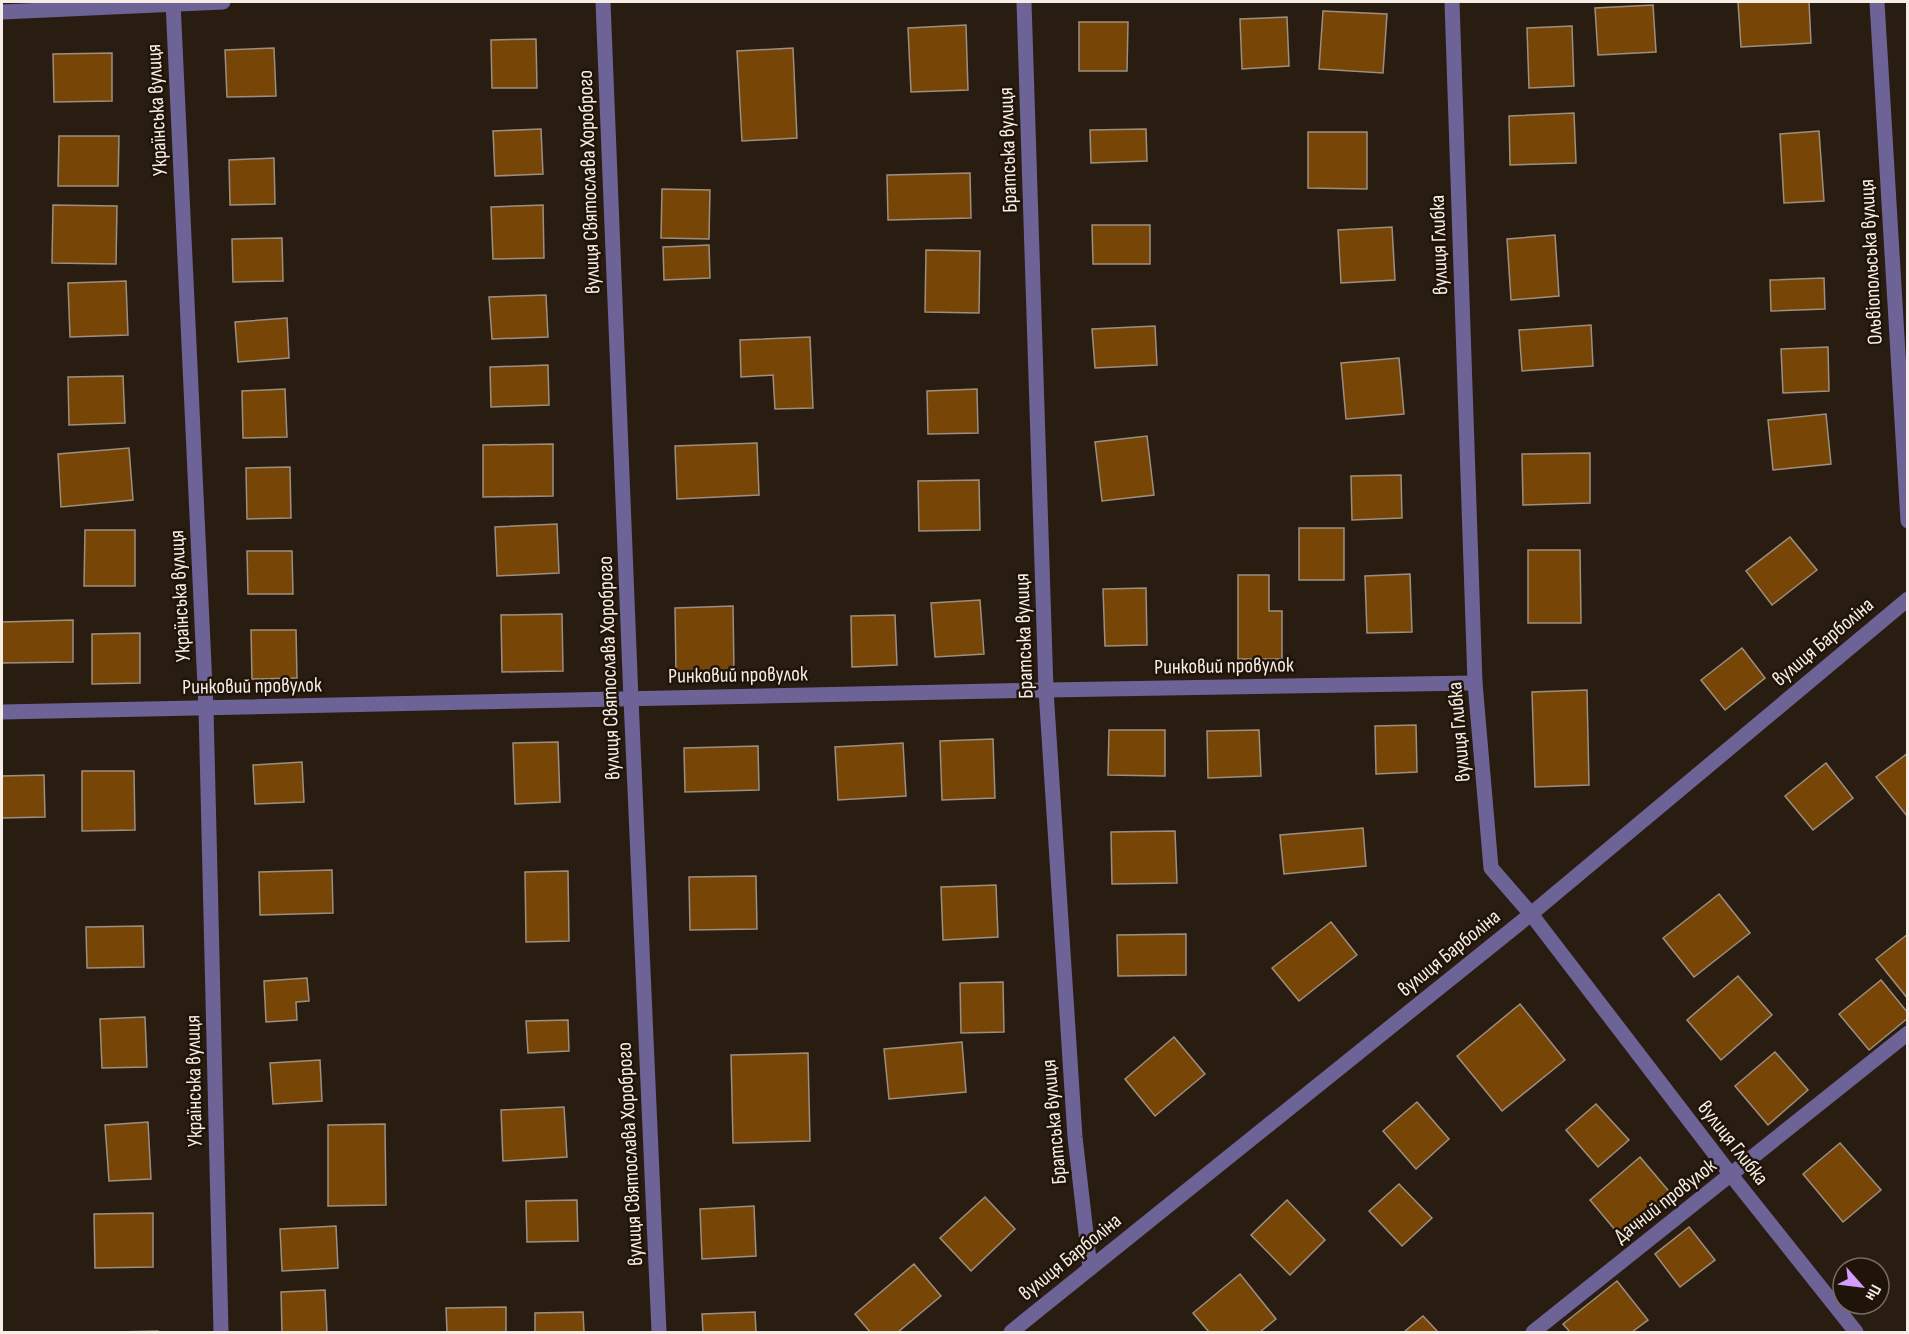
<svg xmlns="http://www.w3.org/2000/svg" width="1909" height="1334" font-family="'Sofia Sans Condensed',sans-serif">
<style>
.building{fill:#774606;stroke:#9e8e80;stroke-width:1.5}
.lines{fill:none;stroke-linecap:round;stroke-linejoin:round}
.minor{stroke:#6d6397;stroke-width:15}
.labels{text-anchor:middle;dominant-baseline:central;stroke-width:5;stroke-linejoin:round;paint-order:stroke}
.street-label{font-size:21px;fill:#f6eee6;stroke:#201409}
</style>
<rect width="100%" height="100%" fill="#291d12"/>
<!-- building -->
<g class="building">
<polygon points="1738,2 1809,2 1811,43 1741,47"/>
<polygon points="1653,5 1656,52 1598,55 1595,8"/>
<polygon points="1323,11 1387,14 1383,73 1319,69"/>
<polygon points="1287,17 1289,66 1242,69 1240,19"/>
<polygon points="1079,22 1128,22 1127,71 1079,71"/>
<polygon points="966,25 968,90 911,92 908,28"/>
<polygon points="1572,26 1574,86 1529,88 1527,28"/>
<polygon points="536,39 537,88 492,88 491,40"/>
<polygon points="274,48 276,96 227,97 225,50"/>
<polygon points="793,48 797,138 742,141 737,51"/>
<polygon points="112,53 112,101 54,102 53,54"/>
<polygon points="1574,113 1576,163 1510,165 1509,116"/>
<polygon points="541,129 543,174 495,176 493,131"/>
<polygon points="1146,129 1147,161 1091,163 1090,130"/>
<polygon points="1819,131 1824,201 1784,203 1780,134"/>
<polygon points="1308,132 1367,132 1367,189 1308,188"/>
<polygon points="59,136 119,136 118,186 58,186"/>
<polygon points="274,158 275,204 230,205 229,160"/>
<polygon points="970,173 971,218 888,220 887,175"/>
<polygon points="662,189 710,190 709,239 661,238"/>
<polygon points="53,205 117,206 116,264 52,263"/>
<polygon points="543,205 544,258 493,259 491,207"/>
<polygon points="1092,225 1150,225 1150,264 1093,264"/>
<polygon points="1392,227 1395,280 1341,283 1338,230"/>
<polygon points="1555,235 1559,296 1511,300 1507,239"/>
<polygon points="282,238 283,281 233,282 232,239"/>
<polygon points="709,245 710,278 664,280 663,247"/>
<polygon points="926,250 980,251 979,313 925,312"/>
<polygon points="1824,278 1825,309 1771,311 1770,280"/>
<polygon points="126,281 128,335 70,337 68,283"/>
<polygon points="546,295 548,337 492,339 489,297"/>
<polygon points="287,318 289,358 238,362 235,322"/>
<polygon points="1591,325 1593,366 1522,371 1519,330"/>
<polygon points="1155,326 1157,365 1095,368 1092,329"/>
<polygon points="810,337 813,408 775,409 773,375 741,377 740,340"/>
<polygon points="1828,347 1829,391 1783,393 1781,349"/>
<polygon points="1399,358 1404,414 1346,419 1341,363"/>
<polygon points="548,365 549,405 491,407 490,367"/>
<polygon points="123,376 125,423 69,425 68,377"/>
<polygon points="285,389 287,437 243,438 242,391"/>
<polygon points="977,389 978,433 928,434 927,391"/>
<polygon points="1826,414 1831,464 1773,470 1768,420"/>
<polygon points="1147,436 1154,495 1102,501 1095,442"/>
<polygon points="757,443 759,495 677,499 675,446"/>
<polygon points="553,444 553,496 483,497 483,445"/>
<polygon points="129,448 133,500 61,507 58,454"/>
<polygon points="1590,453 1590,503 1523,505 1522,454"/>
<polygon points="290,467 291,518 247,519 246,468"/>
<polygon points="1401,475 1402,518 1352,520 1351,476"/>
<polygon points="979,480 980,530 919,531 918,481"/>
<polygon points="557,524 559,573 497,576 495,527"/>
<rect x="1299" y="528" width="45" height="52"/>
<polygon points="85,530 135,530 135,586 84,586"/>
<polygon points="1790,537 1817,570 1772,605 1746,571"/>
<polygon points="1528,550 1580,550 1581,623 1528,623"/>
<polygon points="247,551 292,551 293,594 248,594"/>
<polygon points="1410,574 1412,632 1367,633 1365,576"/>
<polygon points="1238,575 1269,575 1269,611 1282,611 1282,659 1238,659"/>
<polygon points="1146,588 1147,645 1105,646 1103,589"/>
<polygon points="980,600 984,654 935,657 931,603"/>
<polygon points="733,606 734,672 676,673 675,608"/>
<polygon points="562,614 563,671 502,672 501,615"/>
<polygon points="895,615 897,665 852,667 851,616"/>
<polygon points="73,620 73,662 2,663 2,622"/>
<polygon points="251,630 296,630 297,678 252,679"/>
<polygon points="140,633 140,683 92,684 92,634"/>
<polygon points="1742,648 1765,678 1725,710 1701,680"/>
<polygon points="1587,690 1589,785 1535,787 1532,692"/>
<polygon points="1416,725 1417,772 1376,774 1375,726"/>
<polygon points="1109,730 1165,730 1165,776 1108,775"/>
<polygon points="1259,730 1261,776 1208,778 1207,731"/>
<polygon points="993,739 995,798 942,800 940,741"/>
<polygon points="558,742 560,802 515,804 513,743"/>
<polygon points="903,743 906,796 838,800 835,747"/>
<polygon points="758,746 759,790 685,792 684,748"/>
<polygon points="1908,753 1908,816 1907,816 1876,777"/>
<polygon points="302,762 304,802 255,804 253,765"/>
<polygon points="1826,763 1853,798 1813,830 1785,796"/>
<polygon points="82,771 134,771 135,830 82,831"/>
<polygon points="44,775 45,817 2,818 2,776"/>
<polygon points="1363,828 1366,866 1284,874 1280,835"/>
<polygon points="1175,831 1177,883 1112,884 1111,832"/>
<polygon points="332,870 333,913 260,915 259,872"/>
<polygon points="568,871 569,941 526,942 525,872"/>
<polygon points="756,876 757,929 690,930 689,877"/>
<polygon points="996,885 998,937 943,940 941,887"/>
<polygon points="1719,894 1750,933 1694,977 1663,938"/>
<polygon points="1331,922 1357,955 1299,1001 1272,968"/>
<polygon points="143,926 144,967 87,968 86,927"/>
<polygon points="1186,934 1186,975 1118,976 1117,935"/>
<polygon points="1908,934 1908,999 1876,959"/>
<polygon points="1738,976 1772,1015 1721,1060 1687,1020"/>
<polygon points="307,978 309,1001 296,1002 297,1020 266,1022 264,981"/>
<polygon points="1881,980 1908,1013 1908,1018 1869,1050 1839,1014"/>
<polygon points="1003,982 1004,1032 961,1033 960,983"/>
<polygon points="1520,1004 1565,1060 1502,1111 1457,1056"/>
<polygon points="145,1017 147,1067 102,1068 100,1019"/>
<polygon points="568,1020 569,1051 528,1053 526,1021"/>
<polygon points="1174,1037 1205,1074 1155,1116 1125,1079"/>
<polygon points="962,1042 966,1092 889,1099 884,1049"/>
<polygon points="1775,1052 1808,1090 1768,1125 1735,1086"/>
<polygon points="808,1053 810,1141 733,1143 731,1055"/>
<polygon points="320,1060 322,1101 273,1104 270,1063"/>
<polygon points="1417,1102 1449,1139 1416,1169 1383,1131"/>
<polygon points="1596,1104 1629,1140 1598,1167 1566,1130"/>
<polygon points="564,1107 567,1157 503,1161 501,1110"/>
<polygon points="148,1122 151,1179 109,1181 105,1125"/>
<polygon points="385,1124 386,1205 328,1206 328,1125"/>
<polygon points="1840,1143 1881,1190 1843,1222 1803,1174"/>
<polygon points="1640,1157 1672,1195 1621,1237 1590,1200"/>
<polygon points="1399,1184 1432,1218 1402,1246 1369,1211"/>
<polygon points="985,1197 1015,1229 971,1271 940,1238"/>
<polygon points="577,1200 578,1241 527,1242 526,1201"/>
<polygon points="1287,1200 1325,1240 1290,1275 1251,1235"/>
<polygon points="754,1206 756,1256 702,1259 700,1209"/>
<polygon points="153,1213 153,1267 95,1268 94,1214"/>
<polygon points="336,1226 338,1268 282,1271 280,1229"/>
<polygon points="1689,1227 1715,1260 1680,1287 1655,1254"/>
<polygon points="914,1264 941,1296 898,1332 870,1332 855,1314"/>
<polygon points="1240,1274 1276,1319 1260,1332 1209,1332 1193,1313"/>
<polygon points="1617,1281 1648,1320 1632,1332 1570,1332 1563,1324"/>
<polygon points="325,1290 327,1332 282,1332 281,1292"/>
<polygon points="506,1307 506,1332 447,1332 446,1308"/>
<polygon points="583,1312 584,1332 535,1332 535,1313"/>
<polygon points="755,1312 756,1332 703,1332 702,1314"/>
<polygon points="1423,1316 1438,1332 1404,1332"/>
<polygon points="158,1331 158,1332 114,1332"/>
</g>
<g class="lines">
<!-- minor -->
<g class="minor">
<polyline points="173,2 206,708 221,1332"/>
<polyline points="603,2 631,699 659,1332"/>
<polyline points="1024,2 1046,690 1075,1137 1090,1268"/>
<polyline points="1452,2 1475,683 1491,868 1531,914 1731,1175 1856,1332"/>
<polyline points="1877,2 1908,521"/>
<polyline points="2,12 223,2"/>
<polyline points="2,712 1046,690 1475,683"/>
<polyline points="1011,1332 1531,914 1908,599"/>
<polyline points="1533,1332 1908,1033"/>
</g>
</g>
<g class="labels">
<!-- street labels -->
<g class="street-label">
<text transform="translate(157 110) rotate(-93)">Українська вулиця</text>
<text transform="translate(1008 150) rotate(-92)">Братська вулиця</text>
<text transform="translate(589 182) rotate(-92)">вулиця Святослава Хороброго</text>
<text transform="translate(1439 245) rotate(-92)">вулиця Глибка</text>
<text transform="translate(1871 262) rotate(-93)">Ольвіопольська вулиця</text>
<text transform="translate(180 596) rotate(-93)">Українська вулиця</text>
<text transform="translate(1024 636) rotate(-92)">Братська вулиця</text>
<text transform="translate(1823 642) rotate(-40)">вулиця Барболіна</text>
<text transform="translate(1224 666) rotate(-1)">Ринковий провулок</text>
<text transform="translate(609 668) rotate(-92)">вулиця Святослава Хороброго</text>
<text transform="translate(738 675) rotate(-1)">Ринковий провулок</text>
<text transform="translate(252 686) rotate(-1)">Ринковий провулок</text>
<text transform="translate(1459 732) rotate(-95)">вулиця Глибка</text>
<text transform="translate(1449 953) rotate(-39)">вулиця Барболіна</text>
<text transform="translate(194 1081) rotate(-91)">Українська вулиця</text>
<text transform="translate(1054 1122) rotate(-95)">Братська вулиця</text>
<text transform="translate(1733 1143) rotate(52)">вулиця Глибка</text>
<text transform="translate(630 1154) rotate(-93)">вулиця Святослава Хороброго</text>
<text transform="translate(1665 1201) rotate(-38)">Дачний провулок</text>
<text transform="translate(1070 1257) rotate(-39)">вулиця Барболіна</text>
</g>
</g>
<!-- border -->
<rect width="1909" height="1334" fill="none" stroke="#f6eee6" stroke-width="6"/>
<!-- north arrow -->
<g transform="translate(1861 1286) rotate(118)"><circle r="28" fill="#201409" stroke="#766b61" stroke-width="1.5"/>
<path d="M0-4.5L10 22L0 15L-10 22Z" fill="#d29dfd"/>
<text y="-9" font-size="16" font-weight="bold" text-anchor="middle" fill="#f6eee6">Пн</text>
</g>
</svg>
